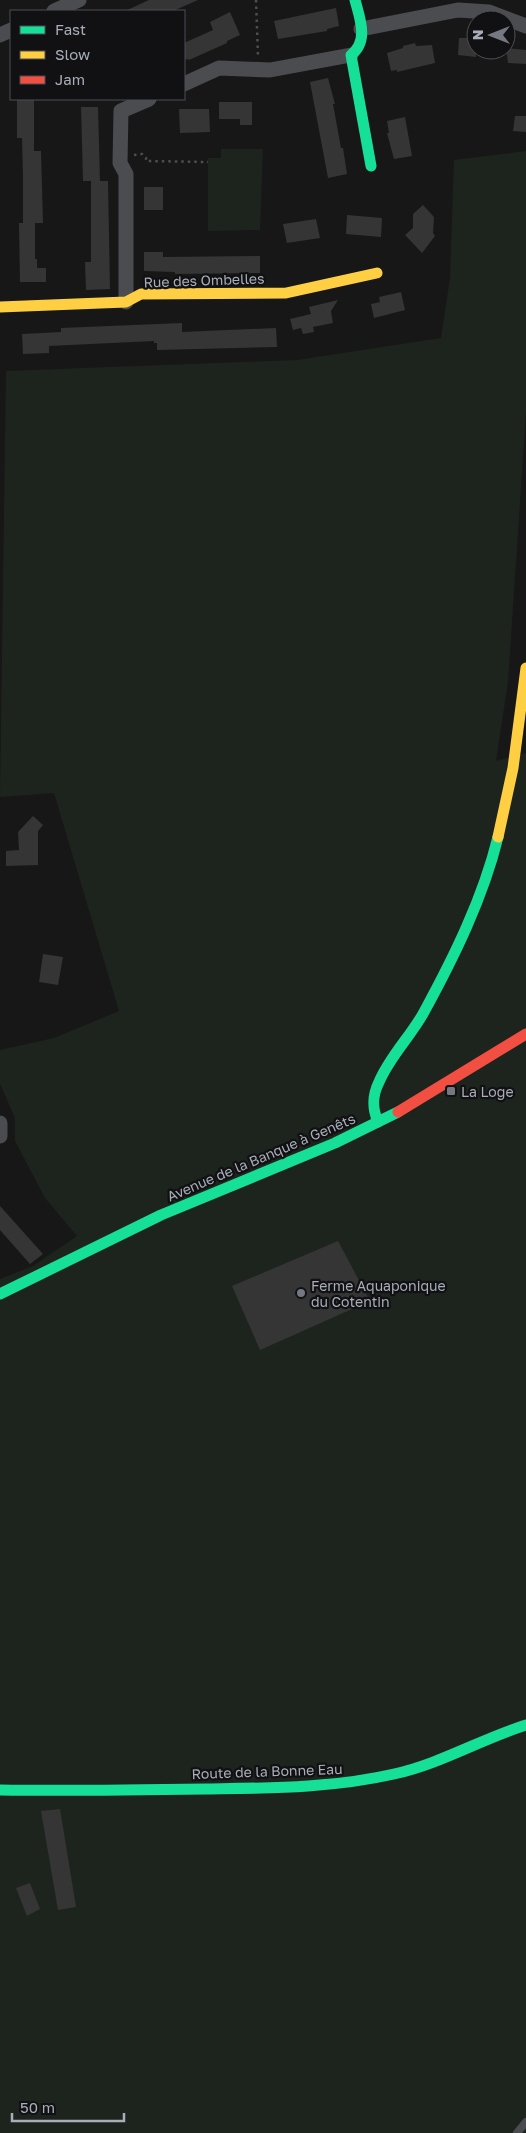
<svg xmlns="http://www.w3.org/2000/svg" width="526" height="2133" font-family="'Golos Text',sans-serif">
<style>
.green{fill:#1d241e}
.building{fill:#353536}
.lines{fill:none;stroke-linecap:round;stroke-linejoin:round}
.path{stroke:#4d4e52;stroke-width:2.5;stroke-dasharray:2.5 4;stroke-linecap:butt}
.lane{stroke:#4b4c50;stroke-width:8}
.street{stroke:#4b4c50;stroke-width:15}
.fast{stroke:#16e098;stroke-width:11}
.slow{stroke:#ffcf43;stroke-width:11}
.jam{stroke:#f24e42;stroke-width:11}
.poi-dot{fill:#757880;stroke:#111113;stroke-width:2}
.labels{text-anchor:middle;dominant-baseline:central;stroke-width:4.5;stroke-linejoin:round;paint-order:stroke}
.street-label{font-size:14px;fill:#a8adb8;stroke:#111113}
.poi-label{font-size:14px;fill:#a8adb8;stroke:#111113;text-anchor:start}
</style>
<rect width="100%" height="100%" fill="#171717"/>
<!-- green -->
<g class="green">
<polygon points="221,149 263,149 260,230 208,231 208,158 221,158"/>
<polygon points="526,151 526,412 508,682 496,761 526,753 526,2133 0,2133 0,1279 33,1266 77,1236 45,1198 15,1141 15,1118 0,1084 0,1050 54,1038 119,1011 54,793 0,797 6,371 297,360 441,338 450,278 454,160"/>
</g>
<!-- building -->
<g class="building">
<polygon points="149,0 198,0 173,11 125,11"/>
<polygon points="336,8 339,26 327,29 327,31 278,39 274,21"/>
<polygon points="230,12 240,35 227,41 227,43 189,60 188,59 184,60 184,43 213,30 210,22"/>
<polygon points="459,38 476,38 476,57 458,55"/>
<polygon points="415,43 416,46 432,45 435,63 397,72 397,70 391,71 387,53 403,48 403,46"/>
<polygon points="506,48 526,50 526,64 508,63"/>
<polygon points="328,78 335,104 333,104 341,148 343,148 347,174 328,178 310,82"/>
<polygon points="17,99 34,99 34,151 41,151 43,223 35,223 35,259 37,259 37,268 46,268 46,282 20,282 19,223 23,223 23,176 22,138 17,138"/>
<polygon points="219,102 252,102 252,125 240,125 240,119 219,119"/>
<polygon points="81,107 98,107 100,181 108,181 110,289 86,290 85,262 91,262 91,181 83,181"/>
<polygon points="179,109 209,109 210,132 180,133"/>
<polygon points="515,116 526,116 526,132 513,131"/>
<polygon points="405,117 412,156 394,159 387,133 389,133 387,121"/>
<rect x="144" y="187" width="19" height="23"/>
<polygon points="423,205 434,217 433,233 435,236 422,253 405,235 413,228 413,214"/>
<polygon points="347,215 382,218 381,237 346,234"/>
<polygon points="316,219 320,238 287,243 283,224"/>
<polygon points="144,252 163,252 163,257 260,256 260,273 175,274 175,272 144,271"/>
<polygon points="401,292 405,310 374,318 371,304 380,302 379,297"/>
<polygon points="338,300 331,311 333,323 313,327 314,332 303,334 301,328 293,330 290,319 311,314 309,307"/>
<polygon points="182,323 182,332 276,328 277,347 157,350 157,343 154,343 154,341 49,346 49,353 23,354 22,334 61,332 61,328"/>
<polygon points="33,816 43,825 38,831 38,865 6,866 6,851 19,850 18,832"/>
<polygon points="43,954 63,957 58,985 39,982"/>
<polygon points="0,1206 43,1254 30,1264 0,1230"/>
<polygon points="338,1241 370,1301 260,1350 232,1286"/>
<polygon points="60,1809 76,1907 58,1910 41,1811"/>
<polygon points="30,1883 40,1909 27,1916 16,1888"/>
</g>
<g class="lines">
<!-- path -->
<g class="path">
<polyline points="256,0 258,56"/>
<polyline points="134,155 142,154 146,158 146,161 208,162"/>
</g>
<!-- lane -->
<polyline class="lane" points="517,2133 526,2122"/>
<!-- street -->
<g class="street">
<polyline points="54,11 79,0"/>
<polyline points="361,29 458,10 489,12 526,26"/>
<polyline points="0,35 11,30"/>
<polyline points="184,84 219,68 270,70 351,55"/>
<polyline points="126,302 126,174 120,163 121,111 149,99"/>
<polyline points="0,1123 0,1136"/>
</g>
<!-- fast -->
<g class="fast">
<path d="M355 0C360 19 369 41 351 55L371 166"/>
<path d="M378 1122C372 1108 372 1096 379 1082 390 1056 411 1036 424 1012 454 957 483 898 498 837"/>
<polyline points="0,1294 161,1215 335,1143 398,1112"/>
<path d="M0 1790C70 1791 139 1790 209 1789 271 1788 333 1788 394 1774 440 1764 481 1739 526 1725"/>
</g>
<!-- slow -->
<g class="slow">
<polyline points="0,307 126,302 141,294 286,293 377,273"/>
<polyline points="498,837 513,768 526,668"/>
</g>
<!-- jam -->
<polyline class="jam" points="398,1112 526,1034"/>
</g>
<!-- markers -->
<g class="poi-dot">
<rect x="446" y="1086" width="10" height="10" rx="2.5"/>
<circle cx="301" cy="1293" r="5"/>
</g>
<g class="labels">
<!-- street labels -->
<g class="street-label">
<text transform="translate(204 280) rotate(-2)">Rue des Ombelles</text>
<text transform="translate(261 1157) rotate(-23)">Avenue de la Banque à Genêts</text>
<text transform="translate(267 1771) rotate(-2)">Route de la Bonne Eau</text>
</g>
<!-- poi labels -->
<g class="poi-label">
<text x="461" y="1091">La Loge</text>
<text x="311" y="1285">Ferme Aquaponique<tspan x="311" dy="16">du Cotentin</tspan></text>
</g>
</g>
<!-- legend -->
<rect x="10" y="10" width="175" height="90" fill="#111113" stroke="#4d4f55"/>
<rect x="20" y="26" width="25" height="8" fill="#16e098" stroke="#4d4f55"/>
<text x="55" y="35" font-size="15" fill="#a8adb8">Fast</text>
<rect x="20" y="51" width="25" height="8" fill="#ffcf43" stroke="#4d4f55"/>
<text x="55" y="60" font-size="15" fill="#a8adb8">Slow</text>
<rect x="20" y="76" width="25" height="8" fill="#f24e42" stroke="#4d4f55"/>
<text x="55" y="85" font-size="15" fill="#a8adb8">Jam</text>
<!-- north arrow -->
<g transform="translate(491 35) rotate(270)"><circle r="24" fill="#111113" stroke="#4d4f55"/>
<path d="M0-4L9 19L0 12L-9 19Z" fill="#757880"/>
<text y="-8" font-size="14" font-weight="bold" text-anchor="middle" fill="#a8adb8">N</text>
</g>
<!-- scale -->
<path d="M12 2113v8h112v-8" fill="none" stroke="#a8adb8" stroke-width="2.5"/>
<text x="20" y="2113" font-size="15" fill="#a8adb8" stroke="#111113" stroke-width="4" paint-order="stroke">50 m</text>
</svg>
